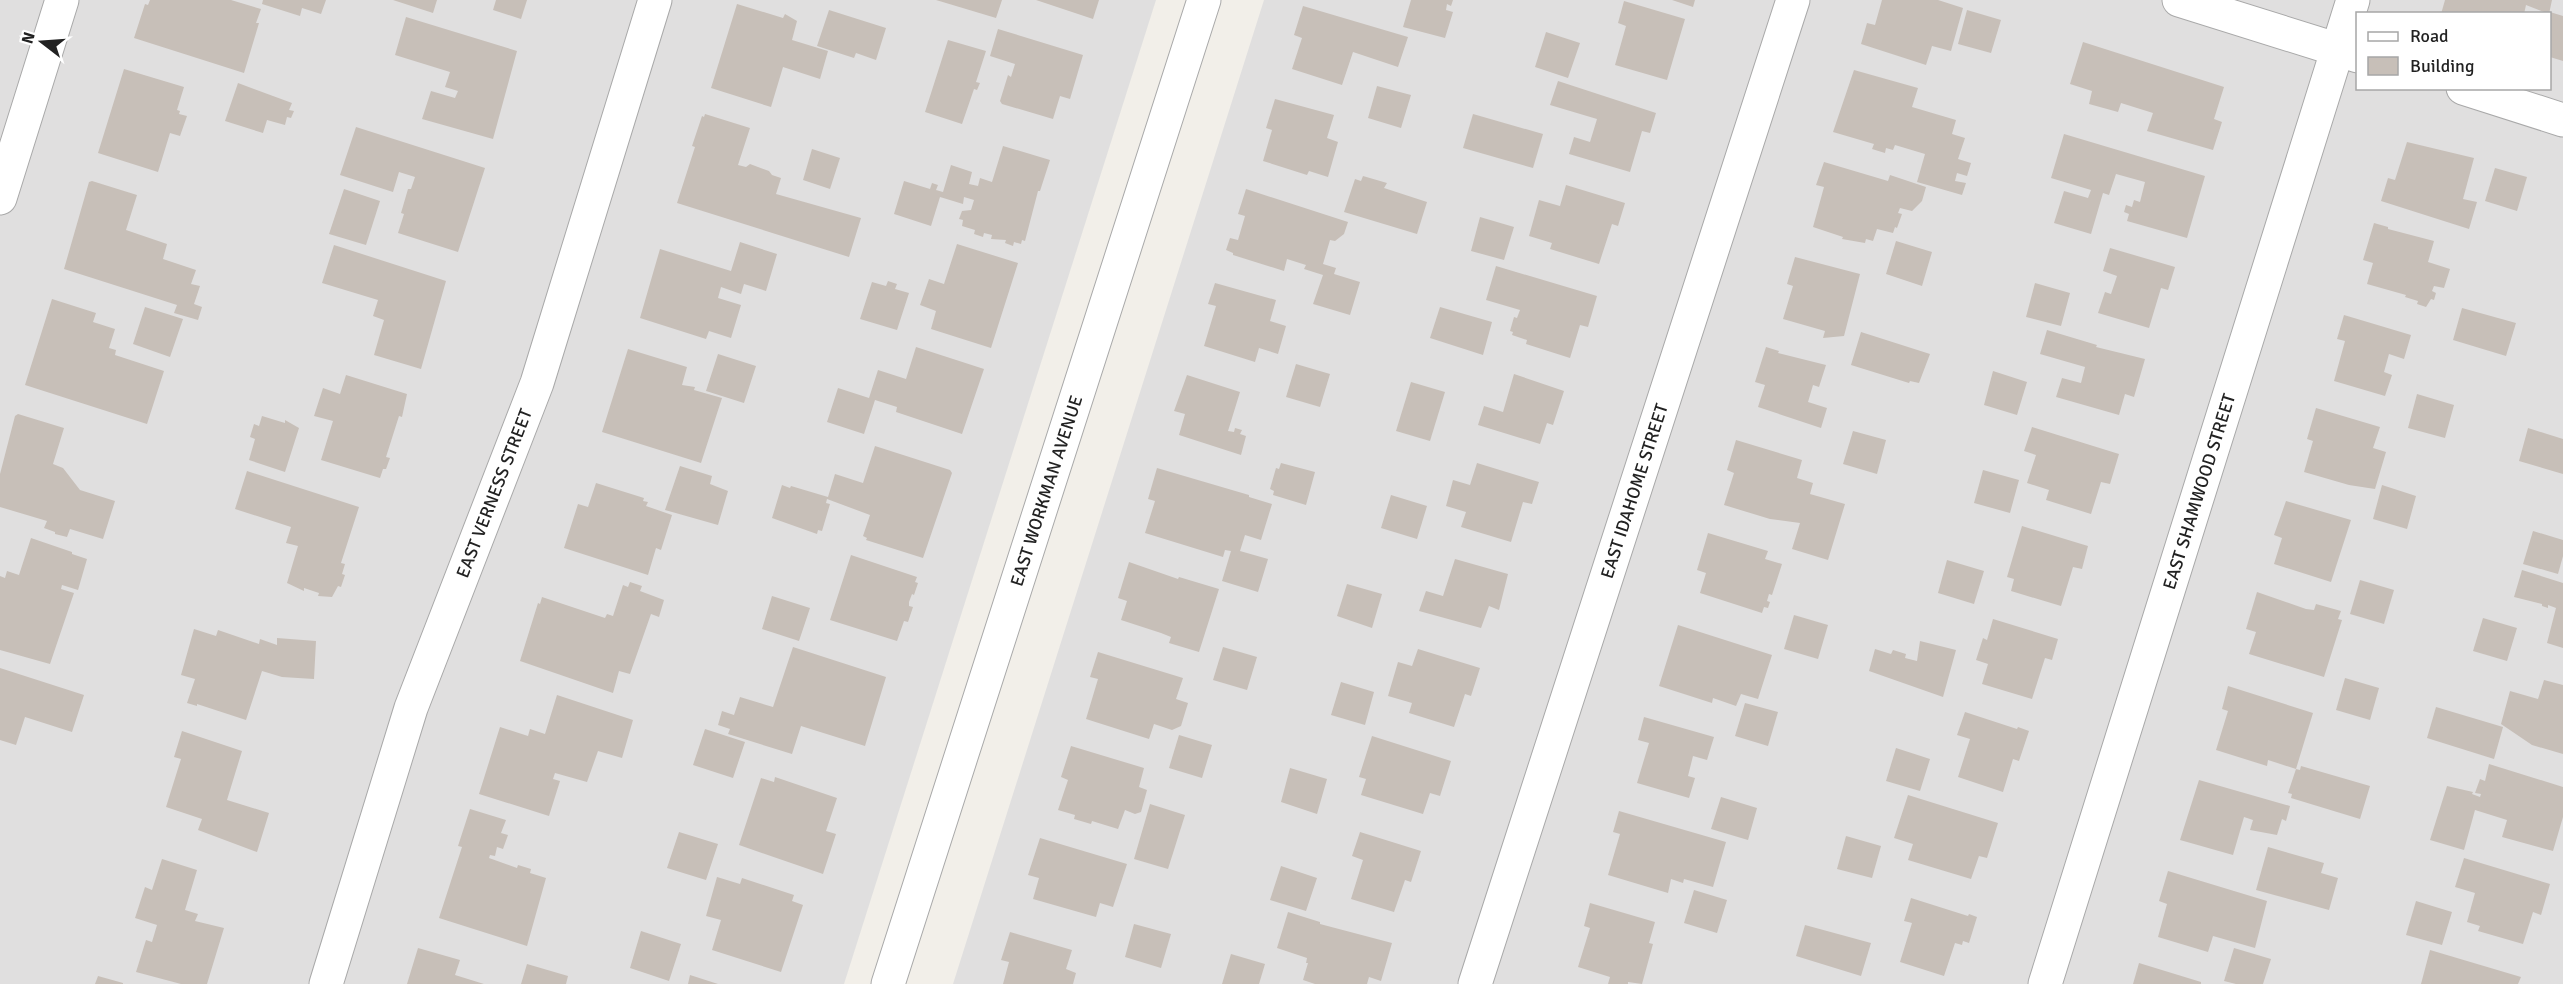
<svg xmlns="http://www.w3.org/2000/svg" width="2563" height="984" font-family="Signika,sans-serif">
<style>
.residential{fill:#e0dfdf;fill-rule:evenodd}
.building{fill:#c7bfb8}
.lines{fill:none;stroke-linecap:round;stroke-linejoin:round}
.minor-casing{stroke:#a9a9a9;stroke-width:35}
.tertiary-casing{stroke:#a9a9a9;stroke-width:35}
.minor{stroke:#fff;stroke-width:33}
.tertiary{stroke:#fff;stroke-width:33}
.labels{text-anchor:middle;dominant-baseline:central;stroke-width:5;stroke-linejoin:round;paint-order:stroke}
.street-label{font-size:18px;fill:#222;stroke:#fff}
</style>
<rect width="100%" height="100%" fill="#f2efe9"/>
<!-- residential -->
<g class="residential">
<polygon points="0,0 1156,0 844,984 0,984"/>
<path d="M1264 0H2563V984H953ZM2358 14H2550V88H2358Z"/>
</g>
<!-- building -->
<g class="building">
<polygon points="150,0 231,0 261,9 256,23 259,23 244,73 134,38 145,4 148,5"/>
<polygon points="263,0 326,0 321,14 302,8 300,16 262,4"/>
<polygon points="393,0 437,0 433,13"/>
<polygon points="496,0 527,0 521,19 493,10"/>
<polygon points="936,0 1002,0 996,18"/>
<polygon points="1036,0 1099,0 1093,19"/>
<polygon points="1411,0 1453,0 1451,6 1447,4 1446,10 1453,12 1445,38 1403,27"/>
<polygon points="1672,0 1695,0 1693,7"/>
<polygon points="1882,0 1938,0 1963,8 1951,51 1932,46 1926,65 1861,44 1867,23 1875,25"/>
<polygon points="2445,0 2552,0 2549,14 2526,5 2524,14 2441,14"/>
<polygon points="1624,1 1685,19 1667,80 1615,65 1626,26 1618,23"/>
<polygon points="737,4 783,18 785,14 797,21 792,40 828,51 820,79 783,67 771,107 711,88"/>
<polygon points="1303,6 1408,37 1398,67 1353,52 1342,85 1292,69 1302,38 1294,35"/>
<polygon points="829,10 886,28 876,60 856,53 854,58 817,46"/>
<polygon points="1967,10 2001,20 1991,53 1958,44"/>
<polygon points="2550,12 2563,16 2563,61 2550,57"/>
<polygon points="406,17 517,51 493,139 422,119 431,91 455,98 458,91 445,87 450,72 395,55"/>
<polygon points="998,29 1083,55 1070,99 1060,96 1053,119 1002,104 1000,101 1008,75 1011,77 1015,64 990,56"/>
<polygon points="1546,32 1580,43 1568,78 1535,67"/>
<polygon points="948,40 986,51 976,82 980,83 977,90 974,89 962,124 925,112"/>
<polygon points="2083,42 2224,87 2214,119 2222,122 2213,150 2147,131 2153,113 2121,103 2118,112 2089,104 2092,91 2070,84"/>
<polygon points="124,69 184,87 177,110 180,111 179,114 187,116 180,136 170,133 158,172 98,153"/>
<polygon points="1854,70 1918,88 1912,107 1956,120 1952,134 1965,138 1958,159 1971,163 1967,176 1957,173 1955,181 1966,183 1962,195 1917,182 1925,154 1895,145 1893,150 1886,148 1885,153 1872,149 1874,144 1833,132"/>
<polygon points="1558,81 1656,113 1650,133 1642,131 1630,172 1569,154 1574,137 1590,142 1597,119 1550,105"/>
<polygon points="238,83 292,103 289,110 294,111 291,118 287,117 285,125 267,120 263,133 225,121"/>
<polygon points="1377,86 1411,95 1401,128 1368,118"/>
<polygon points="1275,99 1334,115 1327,138 1338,142 1328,177 1309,171 1307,175 1263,161 1272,130 1266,128"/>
<polygon points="705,114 750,128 738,165 746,167 750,164 769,171 772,175 781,178 776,194 861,218 849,257 677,203 695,147 692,146 702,116 704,117"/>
<polygon points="1473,114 1543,134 1533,168 1463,148"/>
<polygon points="356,127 485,168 458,252 398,233 404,214 401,213 408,189 411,189 415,177 399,172 393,192 340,175"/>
<polygon points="2064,134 2205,176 2187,238 2127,221 2129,214 2124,212 2126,205 2132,207 2134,200 2140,202 2145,182 2116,174 2109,195 2103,193 2091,234 2054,223 2064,191 2088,198 2091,190 2051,178"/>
<polygon points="2407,142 2474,158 2463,199 2477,202 2469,229 2381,201 2388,178 2395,180"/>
<polygon points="1003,146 1050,160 1040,191 1038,191 1025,241 1022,240 1021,244 1014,242 1013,246 1005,243 1006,240 991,239 992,235 984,233 983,237 974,234 975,230 962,226 963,220 959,219 962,211 971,210 974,200 964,197 963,204 940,197 931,226 894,214 904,181 930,189 932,183 938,185 936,190 943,192 951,165 972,172 969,184 978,186 980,178 992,182"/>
<polygon points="812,149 840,158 830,189 803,180"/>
<polygon points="1824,162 1888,181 1890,175 1926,187 1922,201 1912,211 1900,208 1898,213 1902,214 1897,228 1895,227 1893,233 1877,229 1873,241 1866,239 1865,243 1842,239 1843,237 1813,227 1824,187 1816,185"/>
<polygon points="2495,168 2527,177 2517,211 2485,201"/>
<polygon points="1363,176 1387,183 1384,188 1427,202 1417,234 1344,212 1355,179 1361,181"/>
<polygon points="92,181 137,195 126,230 167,244 163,259 196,270 191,284 200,286 194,304 202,307 198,320 174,313 177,305 64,269 89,182"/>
<polygon points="1566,185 1625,203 1618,226 1612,224 1599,264 1550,249 1552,243 1529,236 1539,200 1560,206"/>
<polygon points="344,189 380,201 366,245 329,234"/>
<polygon points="1246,189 1348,222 1344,234 1335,241 1330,240 1323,264 1336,268 1334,274 1360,282 1350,315 1313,304 1323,275 1304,269 1306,265 1287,259 1284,271 1233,255 1233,253 1226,250 1230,238 1238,240 1245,216 1238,214"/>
<polygon points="1480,217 1514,227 1504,260 1471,251"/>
<polygon points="2374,223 2388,227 2388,229 2434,241 2428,262 2450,269 2444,288 2434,286 2432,291 2436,293 2434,300 2431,299 2426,307 2417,304 2418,301 2405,297 2406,295 2367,284 2373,263 2363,260"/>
<polygon points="1896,241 1932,252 1922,286 1886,274"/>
<polygon points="740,242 777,254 766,291 744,284 741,294 721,287 718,298 741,305 731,338 709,331 706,339 640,318 660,249 731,271"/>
<polygon points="957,244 1018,263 991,348 931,329 936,311 920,305 929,279 944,284"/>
<polygon points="334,245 446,281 421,369 374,355 384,320 373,316 378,300 322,283"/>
<polygon points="2110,248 2175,267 2168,290 2161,288 2149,328 2098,313 2105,292 2111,294 2117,276 2103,271"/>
<polygon points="1795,257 1860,274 1844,336 1823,338 1825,331 1783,319 1793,286 1787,284"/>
<polygon points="1496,266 1597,296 1588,327 1580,325 1570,358 1526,344 1527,340 1512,335 1513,332 1510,331 1514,317 1517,318 1520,310 1486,300"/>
<polygon points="888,281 897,284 895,289 909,293 897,330 860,319 872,282 886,286"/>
<polygon points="1215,283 1276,300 1270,321 1286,326 1278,354 1259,348 1255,362 1204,346 1216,306 1208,304"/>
<polygon points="2035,283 2070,293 2061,326 2026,317"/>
<polygon points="52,299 96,313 93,322 115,329 109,348 116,350 115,355 164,371 147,424 25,385"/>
<polygon points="145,307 183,319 170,357 133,344"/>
<polygon points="1440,307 1492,322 1483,355 1430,338"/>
<polygon points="2462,308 2516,323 2506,356 2453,340"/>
<polygon points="2344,315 2411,335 2404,359 2389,354 2384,372 2392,375 2385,396 2334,381 2345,341 2337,339"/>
<polygon points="2047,330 2097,345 2096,347 2145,359 2134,397 2125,394 2119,415 2056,397 2062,378 2081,383 2085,367 2040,354"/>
<polygon points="1861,332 1930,354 1919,383 1910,381 1909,383 1851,365"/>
<polygon points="916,347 984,369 962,434 896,412 897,407 875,400 864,434 827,422 838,388 869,398 878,370 906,379"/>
<polygon points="1766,347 1779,351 1778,353 1826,365 1819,387 1813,385 1808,402 1827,408 1821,428 1758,407 1765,385 1755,382"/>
<polygon points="628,349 687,367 682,385 695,387 694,390 722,398 701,463 602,432"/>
<polygon points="718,354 756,366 744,403 706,391"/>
<polygon points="1296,364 1330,374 1320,407 1286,397"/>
<polygon points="1993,371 2027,382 2017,415 1984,405"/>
<polygon points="1514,374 1564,391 1553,425 1547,423 1540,444 1478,425 1484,406 1503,412"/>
<polygon points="346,375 407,394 402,417 399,416 386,457 390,458 386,469 383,469 380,478 321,460 333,421 314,416 323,388 340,394"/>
<polygon points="1187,375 1240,392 1228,431 1234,432 1235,428 1242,430 1240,434 1246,436 1241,455 1179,435 1185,414 1174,411"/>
<polygon points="1411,382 1445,392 1430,441 1396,431"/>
<polygon points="2417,394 2454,405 2445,438 2408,428"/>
<polygon points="2316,408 2380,427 2373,448 2386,452 2375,489 2349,485 2304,472 2313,441 2307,439"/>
<polygon points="18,414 64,428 53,464 63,468 80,490 115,501 103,539 70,529 67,537 55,534 55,532 44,528 47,521 0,507 0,474 15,416"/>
<polygon points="262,416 285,423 285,420 299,428 285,472 249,460 255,439 250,437 254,424 259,426"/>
<polygon points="2032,427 2119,454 2110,484 2101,482 2091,514 2046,500 2049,490 2027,483 2036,455 2024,451"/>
<polygon points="2528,428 2563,439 2563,474 2519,461"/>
<polygon points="1853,431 1886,440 1877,474 1843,464"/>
<polygon points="1736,440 1802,460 1797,478 1813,483 1810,494 1845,504 1828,560 1792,549 1800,523 1770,519 1724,505 1734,473 1727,470"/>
<polygon points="875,446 950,470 952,473 923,558 866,540 867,538 863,536 870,515 827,499 826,503 830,504 822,531 818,530 817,534 772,518 782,485 790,488 791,486 828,497 835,474 863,483"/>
<polygon points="1281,463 1315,472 1306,505 1273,495 1274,491 1270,489 1276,468 1279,469"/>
<polygon points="1477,463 1539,482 1532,504 1523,502 1511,542 1461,527 1466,512 1446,506 1453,480 1470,485"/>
<polygon points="680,466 712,476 710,484 728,491 718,525 665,510"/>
<polygon points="1157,468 1249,495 1249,497 1272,504 1261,540 1245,535 1240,551 1268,559 1258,592 1222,581 1231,551 1225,550 1223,557 1145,533 1155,501 1148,499"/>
<polygon points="1983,470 2019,480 2010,513 1974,503"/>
<polygon points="247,471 359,507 341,563 345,564 342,574 345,575 341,587 338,586 332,597 318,596 319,593 304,588 304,591 287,583 298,546 286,543 291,527 235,509"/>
<polygon points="596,483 644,498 643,501 648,502 646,506 672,515 661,550 656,548 648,575 564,548 578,504 588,507"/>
<polygon points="2382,485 2416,496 2407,529 2373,519"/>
<polygon points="1391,495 1427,506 1417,539 1381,528"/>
<polygon points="2286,501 2351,520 2331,582 2274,564 2282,538 2274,535"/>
<polygon points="2022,526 2088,546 2082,569 2073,567 2061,606 2011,591 2014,579 2007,577"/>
<polygon points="2533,531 2563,540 2563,556 2558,574 2523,564"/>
<polygon points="1708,533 1768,551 1765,559 1782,564 1772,595 1769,594 1767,601 1770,602 1768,608 1764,607 1762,613 1700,593 1706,573 1697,570"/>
<polygon points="31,538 72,552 72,554 87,559 78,590 62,585 61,589 74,593 50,664 0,650 0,576 5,578 7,571 19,575"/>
<polygon points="851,555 917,577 915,582 918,583 914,595 912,594 909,602 909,606 913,607 908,622 904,621 897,641 830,620"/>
<polygon points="1455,559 1508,574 1499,610 1489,606 1481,628 1419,611 1426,591 1443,596"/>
<polygon points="1947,560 1984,571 1974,604 1938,593"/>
<polygon points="1129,562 1178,579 1179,577 1219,589 1199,652 1169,643 1171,637 1161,633 1121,620 1127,601 1118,598"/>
<polygon points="2522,570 2563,583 2563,648 2547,643 2556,608 2548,605 2548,608 2542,606 2542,604 2514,597"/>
<polygon points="2360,580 2394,590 2384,624 2350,614"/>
<polygon points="630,582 642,586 640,591 664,600 659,617 651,614 630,674 619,671 613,693 520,661 538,603 540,604 542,597 605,618 607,614 613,616 623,585 628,587"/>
<polygon points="1347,584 1382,594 1372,628 1337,616"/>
<polygon points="2257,592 2306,609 2314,610 2316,604 2341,611 2338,619 2342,620 2324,677 2249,654 2256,632 2246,629"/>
<polygon points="772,596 810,608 799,641 762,629"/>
<polygon points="1794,615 1828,625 1818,659 1784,649"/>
<polygon points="2483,618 2517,628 2507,661 2473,651"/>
<polygon points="1993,619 2058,639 2052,660 2045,658 2032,699 1982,684 1988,664 1976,660 1983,638 1987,640"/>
<polygon points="1678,625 1772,655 1758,699 1741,694 1736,706 1713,698 1712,703 1659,686"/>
<polygon points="194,629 216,636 218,630 259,644 260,639 277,645 277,638 316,641 314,679 282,677 262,671 246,720 197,704 197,706 187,703 195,679 181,675"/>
<polygon points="1920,641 1956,650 1943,697 1869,671 1875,649 1891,654 1893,650 1906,654 1905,658 1917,661"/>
<polygon points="793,647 886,677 865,746 801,726 792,754 728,734 730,729 718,725 722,711 734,715 740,697 773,707"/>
<polygon points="1223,647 1257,657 1247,690 1213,680"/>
<polygon points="1418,649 1480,668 1471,696 1465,694 1454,727 1409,713 1412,703 1388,696 1398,662 1412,666"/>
<polygon points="1098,652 1183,678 1176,699 1188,703 1181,726 1172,730 1154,724 1149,739 1086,719 1098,679 1090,677"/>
<polygon points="0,668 84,695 72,732 25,717 16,745 0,740"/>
<polygon points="2345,678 2379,688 2370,720 2336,710"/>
<polygon points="2544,680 2563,685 2563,754 2532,745 2501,724 2510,691 2538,699"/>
<polygon points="1341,682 1374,692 1365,725 1331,715"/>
<polygon points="2228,686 2313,713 2296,769 2268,760 2267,766 2216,750 2228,711 2222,709"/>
<polygon points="557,695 633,720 622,758 598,751 587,782 555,773 553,779 560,781 549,816 479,794 500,727 528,736 530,729 545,734"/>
<polygon points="1745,703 1778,712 1768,746 1735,736"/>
<polygon points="2436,707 2503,727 2494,759 2427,738"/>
<polygon points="1965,712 2017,729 2018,727 2029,731 2019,761 2013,759 2003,792 1958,777 1970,739 1957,735"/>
<polygon points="1644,717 1714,737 1707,760 1693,756 1688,776 1695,778 1689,798 1637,783 1649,743 1638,740"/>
<polygon points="705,729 745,742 733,778 693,765"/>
<polygon points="182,731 242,751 227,800 269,813 257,852 198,830 202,819 166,807 181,759 174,757"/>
<polygon points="1179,735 1212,745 1202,778 1169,768"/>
<polygon points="1372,736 1451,761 1440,796 1430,793 1423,814 1361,795 1366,779 1359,777"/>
<polygon points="1071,746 1144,768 1139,787 1147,790 1141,812 1135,814 1125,810 1118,829 1092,821 1091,824 1074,819 1075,815 1058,810 1068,780 1061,777"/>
<polygon points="1896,748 1930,759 1920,791 1886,781"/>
<polygon points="2489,764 2563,787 2563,817 2553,851 2502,837 2507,820 2475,810 2464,850 2430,840 2447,786 2473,792 2472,794 2480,797 2481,794 2475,793 2480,779 2485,781"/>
<polygon points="2301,766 2370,786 2360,819 2291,798 2292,794 2288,793 2296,769 2300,770"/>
<polygon points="1290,768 1327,779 1317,814 1281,802"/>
<polygon points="775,777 837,798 826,831 836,834 823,874 739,845 761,778 774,782"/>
<polygon points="2199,780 2290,806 2286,821 2282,819 2277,835 2250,830 2253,820 2244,817 2233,855 2180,840"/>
<polygon points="1908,795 1998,823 1987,858 1979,856 1971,879 1908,860 1913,844 1894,838"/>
<polygon points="1721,797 1757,808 1748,840 1711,829"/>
<polygon points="1150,804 1185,815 1168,869 1134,859"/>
<polygon points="470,809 506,820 501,833 508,835 503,849 497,847 495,856 490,855 489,858 517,868 518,865 531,869 530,873 546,878 527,946 439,918 462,847 458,846"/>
<polygon points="1619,811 1726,842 1713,887 1684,879 1683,883 1671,879 1668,893 1608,875 1620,834 1613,832"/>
<polygon points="679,832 718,844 706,880 667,868"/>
<polygon points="1360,832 1421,851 1411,882 1405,880 1394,912 1351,899 1363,860 1352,856"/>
<polygon points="1846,836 1881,846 1872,878 1837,869"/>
<polygon points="1040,838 1127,864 1113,907 1100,903 1096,917 1033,899 1039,878 1028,875"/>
<polygon points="2268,847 2324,863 2321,873 2338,878 2329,910 2256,890"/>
<polygon points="2464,858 2550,884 2541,915 2533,912 2523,944 2478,931 2480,926 2467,922 2475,893 2455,887"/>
<polygon points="162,859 197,870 185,910 198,914 195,921 224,928 207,984 181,984 136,972 146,940 152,942 157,925 135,918 145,887 152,890"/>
<polygon points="1281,866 1317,878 1306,911 1270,900"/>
<polygon points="2168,871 2267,901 2255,948 2213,936 2208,952 2158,937 2167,904 2159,901"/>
<polygon points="717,877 740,884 742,878 794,895 792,901 803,905 781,972 712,950 721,920 706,916"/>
<polygon points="1694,890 1727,900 1717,933 1684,923"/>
<polygon points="1911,898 1968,916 1969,914 1977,917 1969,943 1963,941 1962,945 1955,943 1944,976 1900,962 1912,923 1904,921"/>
<polygon points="2416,901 2452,912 2442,945 2406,935"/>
<polygon points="1590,903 1655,922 1649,943 1653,944 1642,984 1628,982 1628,984 1608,984 1610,977 1578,967 1590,928 1584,926"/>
<polygon points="1288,912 1320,922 1320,924 1392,943 1381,981 1369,977 1367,984 1315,984 1303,980 1308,963 1306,963 1307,958 1277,948"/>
<polygon points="1134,924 1171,934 1161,968 1125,957"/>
<polygon points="1805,925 1871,943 1861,976 1796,956"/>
<polygon points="641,931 681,944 669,981 630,968"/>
<polygon points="1010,932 1072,950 1066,969 1076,973 1073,984 1003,984 1009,962 1001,960"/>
<polygon points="418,948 460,960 455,975 484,984 407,984"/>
<polygon points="2234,948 2271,959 2263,984 2236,984 2224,981"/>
<polygon points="2430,950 2521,977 2518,984 2421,984"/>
<polygon points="1231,954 1265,964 1259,984 1222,984"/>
<polygon points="2139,963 2201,982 2201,984 2133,984"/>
<polygon points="527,964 568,976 566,984 521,984"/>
<polygon points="690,975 718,984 688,984"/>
<polygon points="98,976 123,983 123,984 95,984"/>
</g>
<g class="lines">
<defs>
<g id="minor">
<polyline points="2179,0 2358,56"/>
<polyline points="2463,88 2563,120"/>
<polyline points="0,198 62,0"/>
<path id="s1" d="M326 984 411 708 537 383 655 0"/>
<path id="s2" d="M1475 984 1793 0"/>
<path id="s3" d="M2045 984 2353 0"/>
</g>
<g id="tertiary">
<path id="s4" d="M888 984 1204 0"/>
</g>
</defs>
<!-- minor casing -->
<use href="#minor" class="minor-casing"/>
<!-- tertiary casing -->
<use href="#tertiary" class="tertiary-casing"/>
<!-- minor -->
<use href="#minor" class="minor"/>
<!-- tertiary -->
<use href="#tertiary" class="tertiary"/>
</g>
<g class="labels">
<!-- street labels -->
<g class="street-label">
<text stroke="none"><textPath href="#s4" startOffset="518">EAST WORKMAN AVENUE</textPath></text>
<text stroke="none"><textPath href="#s2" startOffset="518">EAST IDAHOME STREET</textPath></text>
<text stroke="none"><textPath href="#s3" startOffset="516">EAST SHAMWOOD STREET</textPath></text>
<text stroke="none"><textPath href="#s1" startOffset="519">EAST VERNESS STREET</textPath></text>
</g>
</g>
<!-- legend -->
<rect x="2356" y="12" width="195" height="78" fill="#ffffff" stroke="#a7a7a7" stroke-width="1.5"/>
<rect x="2368" y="32" width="30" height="9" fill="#ffffff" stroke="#a7a7a7" stroke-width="1.5"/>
<text x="2410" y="42" font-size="18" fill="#222222">Road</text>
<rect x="2368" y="57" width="30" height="18" fill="#c7bfb8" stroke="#a7a7a7" stroke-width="1.5"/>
<text x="2410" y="72" font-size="18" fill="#222222">Building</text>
<!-- north arrow -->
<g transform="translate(42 42) rotate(287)" stroke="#ffffff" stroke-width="4.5" paint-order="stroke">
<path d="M0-4.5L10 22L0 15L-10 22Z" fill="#222222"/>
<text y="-9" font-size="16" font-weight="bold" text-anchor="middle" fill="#222222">N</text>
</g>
</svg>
